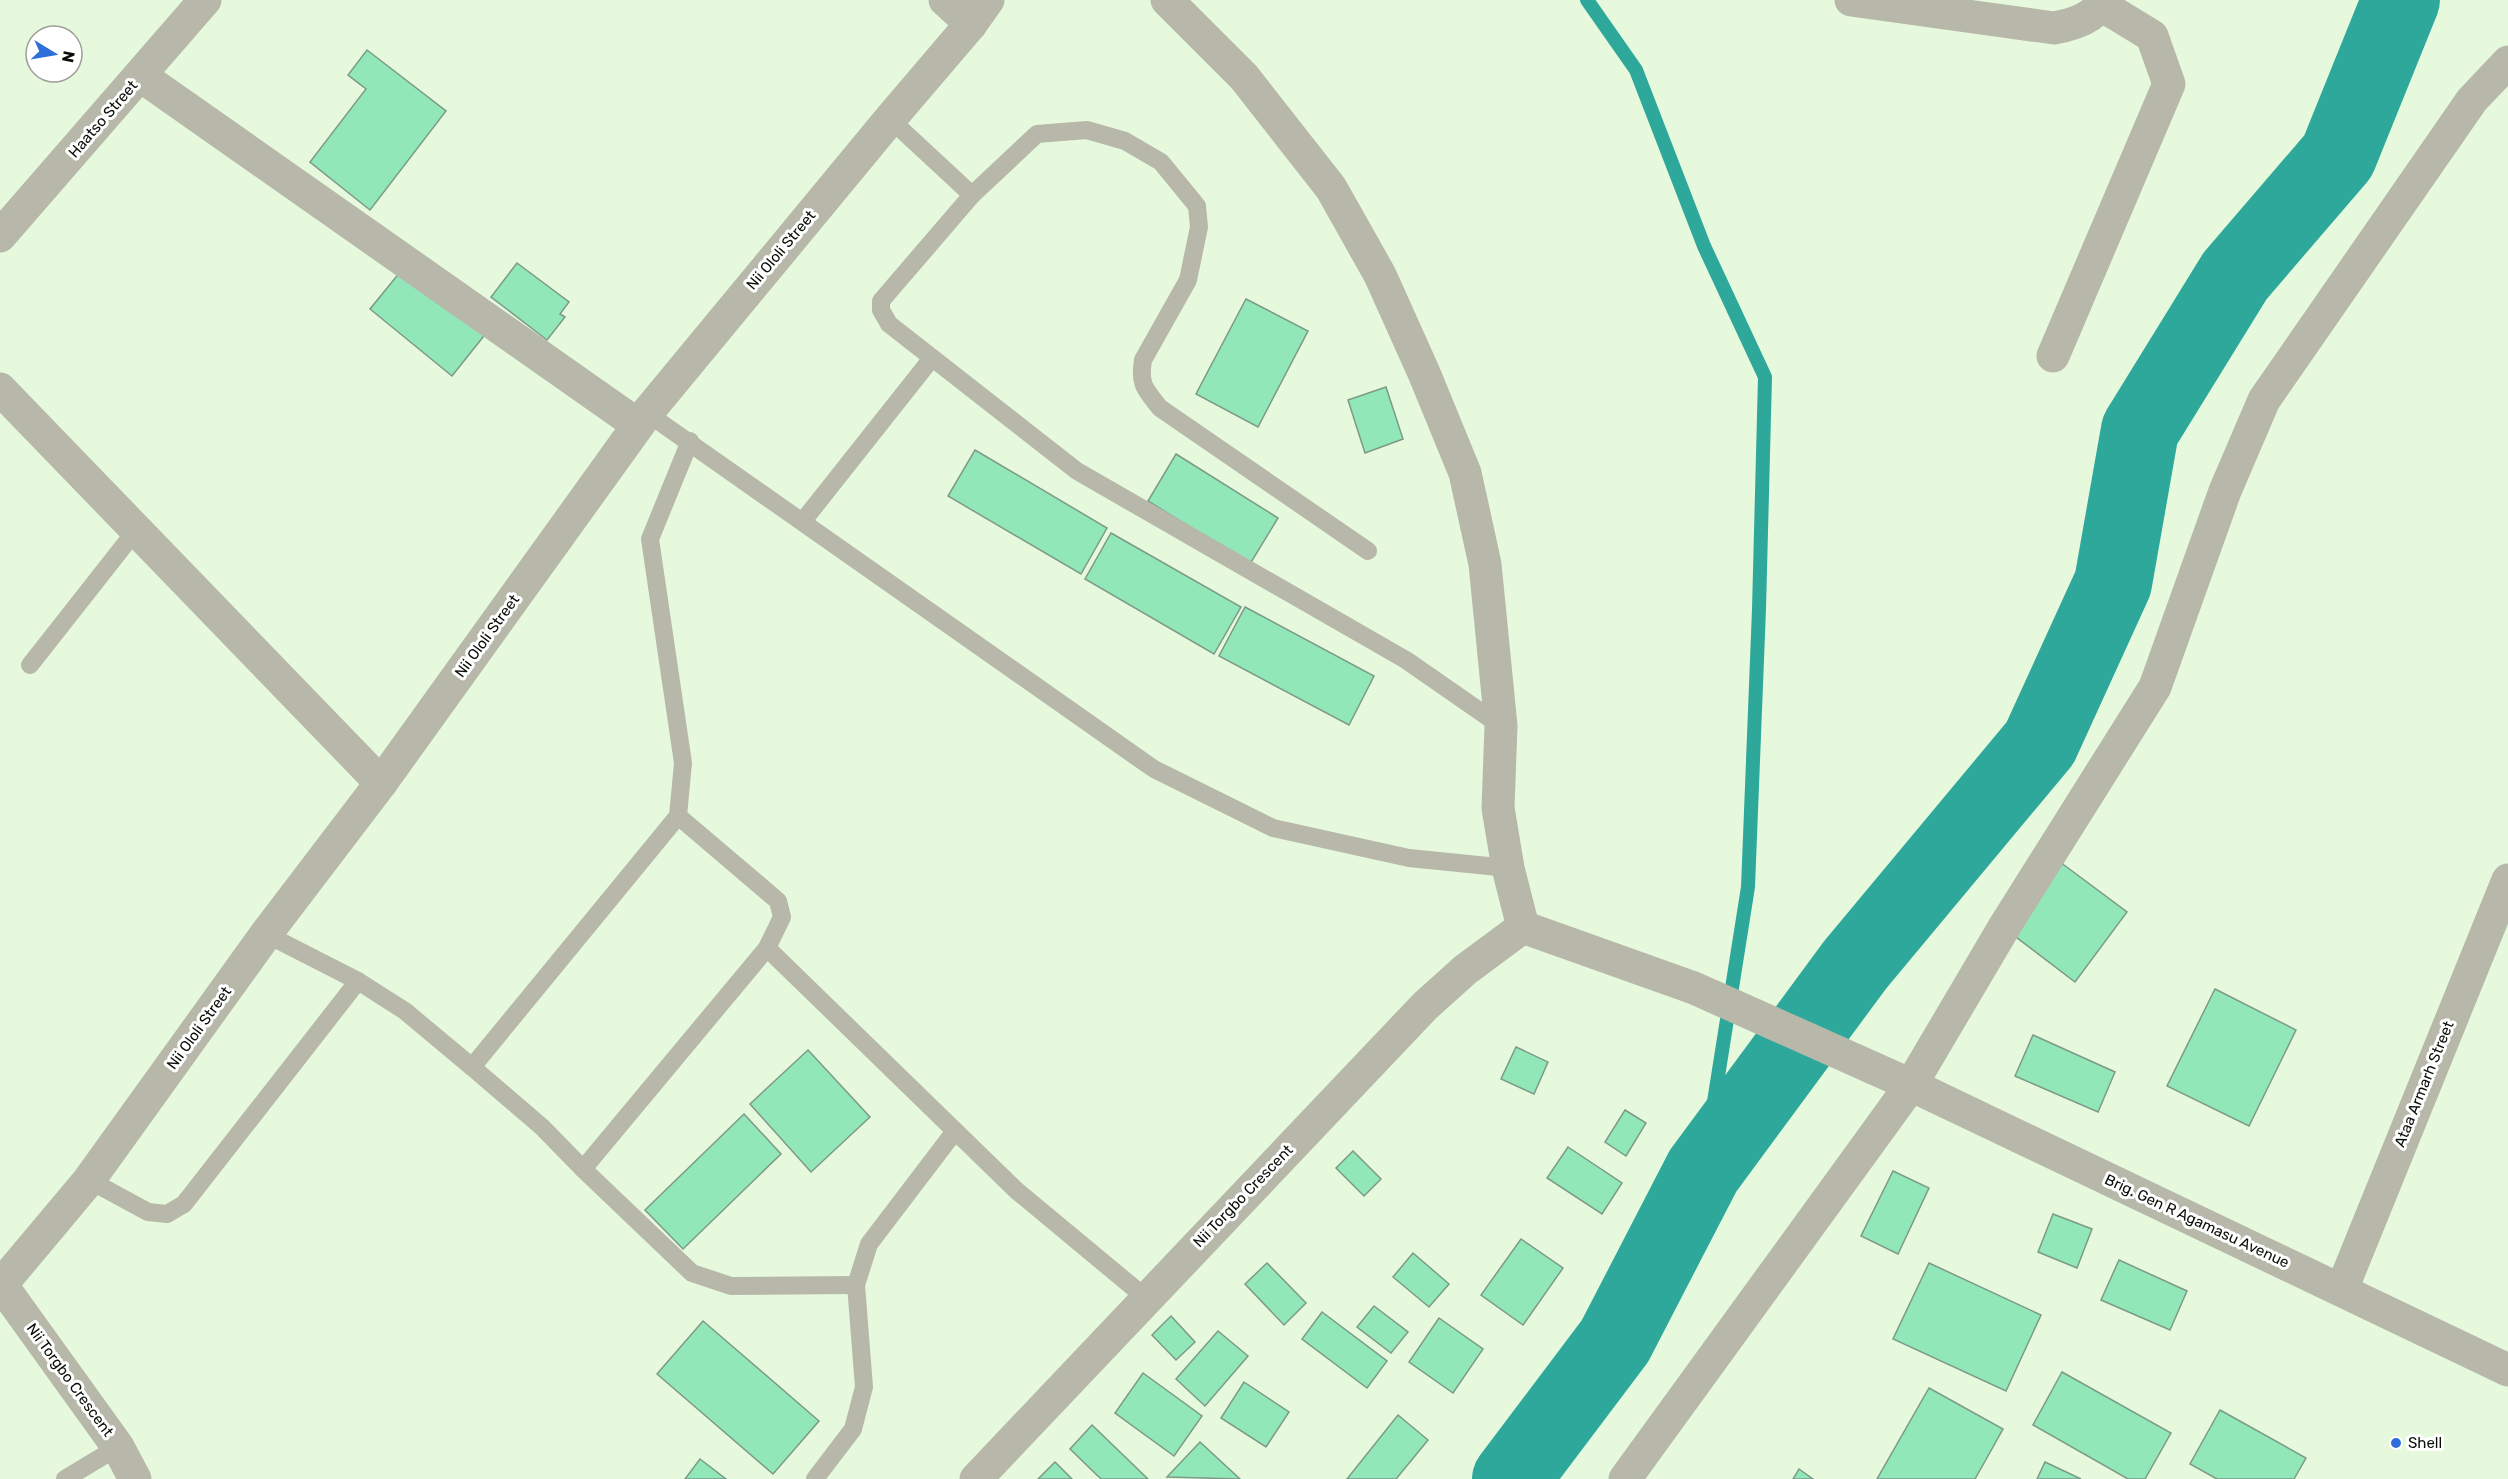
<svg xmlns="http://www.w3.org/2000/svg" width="2508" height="1479" font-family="Rubik,sans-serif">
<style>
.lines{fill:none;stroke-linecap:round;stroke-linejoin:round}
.stream{stroke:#2fa89c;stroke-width:14}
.river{stroke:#2fa89c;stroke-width:78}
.building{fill:#92e7b9;stroke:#7c9a88;stroke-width:1.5}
.service{stroke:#b7b8aa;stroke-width:18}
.minor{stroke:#b7b8aa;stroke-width:33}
.tertiary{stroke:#b7b8aa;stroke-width:33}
.poi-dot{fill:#2e6edb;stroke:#fff;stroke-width:2}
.labels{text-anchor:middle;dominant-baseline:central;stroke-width:6;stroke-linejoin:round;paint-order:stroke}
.street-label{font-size:15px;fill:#090f06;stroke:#fff}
.poi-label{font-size:15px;fill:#090f06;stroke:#fff;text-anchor:start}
</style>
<rect width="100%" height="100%" fill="#e6f9dc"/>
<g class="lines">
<!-- stream -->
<polyline class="stream" points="1587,0 1636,70 1704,246 1765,377 1759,609 1748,887 1703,1171"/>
<!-- river -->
<polyline class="river" points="1511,1479 1615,1341 1703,1171 1855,965 2040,743 2113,583 2140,430 2235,276 2338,156 2401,0"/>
</g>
<!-- building -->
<g class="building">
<polygon points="367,50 446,111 370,210 310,162 366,89 348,75"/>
<polygon points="517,263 569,302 560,314 565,317 547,340 491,297"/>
<polygon points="405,266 487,332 452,376 370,309"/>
<polygon points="1246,299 1308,331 1258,427 1196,394"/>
<polygon points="1386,387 1403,439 1365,453 1348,400"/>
<polygon points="975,450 1107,528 1081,574 948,496"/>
<polygon points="1176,454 1278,518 1250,564 1148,501"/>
<polygon points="1111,533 1241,607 1214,654 1085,579"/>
<polygon points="1245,607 1374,676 1349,725 1219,656"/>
<polygon points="2060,862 2127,912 2075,982 2008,931"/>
<polygon points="2215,989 2296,1030 2249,1126 2167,1086"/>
<polygon points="2033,1035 2115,1072 2098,1112 2015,1076"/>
<polygon points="1516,1047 1548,1062 1534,1094 1501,1079"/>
<polygon points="808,1050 870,1117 811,1172 750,1104"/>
<polygon points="1625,1110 1646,1123 1626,1156 1605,1142"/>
<polygon points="744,1114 781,1154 683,1249 645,1210"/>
<polygon points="1568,1147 1622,1183 1602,1214 1547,1178"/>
<polygon points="1353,1151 1381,1179 1364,1196 1336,1168"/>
<polygon points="1893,1171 1929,1188 1898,1254 1861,1236"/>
<polygon points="2053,1214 2092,1229 2077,1268 2038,1252"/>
<polygon points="1521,1239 1563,1268 1523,1325 1481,1295"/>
<polygon points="1413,1253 1449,1284 1429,1307 1393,1277"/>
<polygon points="2119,1260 2187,1291 2170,1330 2101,1300"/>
<polygon points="1267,1263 1306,1303 1284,1325 1245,1284"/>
<polygon points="1929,1263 2041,1315 2006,1391 1893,1339"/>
<polygon points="1374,1306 1408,1332 1391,1353 1357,1327"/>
<polygon points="1322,1312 1387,1361 1367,1388 1302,1339"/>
<polygon points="1171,1316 1195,1342 1176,1360 1152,1335"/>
<polygon points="1439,1318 1483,1349 1453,1393 1409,1362"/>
<polygon points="703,1321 819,1421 773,1474 657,1374"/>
<polygon points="1218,1331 1248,1356 1205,1406 1176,1379"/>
<polygon points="2062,1372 2171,1433 2145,1479 2128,1479 2033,1425"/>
<polygon points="1143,1373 1202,1416 1174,1456 1115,1413"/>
<polygon points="1244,1382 1289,1412 1266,1447 1221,1418"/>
<polygon points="1929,1388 2003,1429 1975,1479 1877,1479"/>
<polygon points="2220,1410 2306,1458 2294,1479 2217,1479 2190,1464"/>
<polygon points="1398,1415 1428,1440 1396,1479 1347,1479"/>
<polygon points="1092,1425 1148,1479 1101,1479 1070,1449"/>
<polygon points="1200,1442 1240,1479 1167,1477"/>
<polygon points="700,1459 726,1479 685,1479"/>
<polygon points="1055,1462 1072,1479 1038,1479"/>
<polygon points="2045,1462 2081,1479 2037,1479"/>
<polygon points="1799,1469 1813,1479 1793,1479"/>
</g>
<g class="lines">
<!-- service -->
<g class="service">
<polyline points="890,119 972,195"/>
<polyline points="647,413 1154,769 1273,828 1409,858 1508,868"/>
<polyline points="803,521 932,358"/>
<path d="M1368 551 1160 408C1145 389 1139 385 1143 360L1188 280 1199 227 1197 206 1161 162 1125 141 1087 130 1037 134 972 195 881 301V310L889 324 1077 471 1406 660 1501 726"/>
<polyline points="30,665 137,529"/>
<polyline points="266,934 358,981 405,1011 472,1067 678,816 683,763 650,539 690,441"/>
<polyline points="767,948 1017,1191 1146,1298"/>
<polyline points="472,1067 542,1127 583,1169 767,948 782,917 778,901 678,816"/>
<polyline points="583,1169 692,1273 731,1286 856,1285"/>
<polyline points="89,1180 148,1212 167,1214 184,1204 358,981"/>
<polyline points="65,1479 118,1447"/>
<polyline points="815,1479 853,1429 864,1387 856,1285 869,1244 955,1131"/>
</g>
<!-- minor -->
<g class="minor">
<polyline points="945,0 971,24"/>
<polyline points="1167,0 1244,77 1331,188 1380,275 1424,373 1465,473 1485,564 1501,726 1498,808 1508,868 1523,927"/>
<path d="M1851 0 2054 28C2070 25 2097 18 2102 0"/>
<polyline points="141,76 638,425"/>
<polyline points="0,236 205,0"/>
<polyline points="2053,356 2169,84 2152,36 2101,5"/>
<polyline points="0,389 381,783"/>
<polyline points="1,1285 89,1180 266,934 381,783 647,413 890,119 971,24 988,0"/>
<polyline points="2342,1289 2508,880"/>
<polyline points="1625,1479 1911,1085 2006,924 2155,687 2225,491 2264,400 2472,100 2508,62"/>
</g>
<!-- tertiary -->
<g class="tertiary">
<polyline points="0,1283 118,1447 135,1479"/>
<polyline points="976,1479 1425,1006 1465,970 1523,927 1694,988 1911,1085 2508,1370"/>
</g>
</g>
<!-- markers -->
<circle class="poi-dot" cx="2396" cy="1443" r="6"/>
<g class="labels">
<!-- street labels -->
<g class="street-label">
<text transform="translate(103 119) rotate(-49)">Haatso Street</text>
<text transform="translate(781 250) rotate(-50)">Nii Ololi Street</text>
<text transform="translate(487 636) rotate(-54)">Nii Ololi Street</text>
<text transform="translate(199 1028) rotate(-54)">Nii Ololi Street</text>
<text transform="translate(2424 1084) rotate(-68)">Ataa Armarh Street</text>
<text transform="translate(1243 1196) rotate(-46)">Nii Torgbo Crescent</text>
<text transform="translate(2197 1221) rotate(25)">Brig. Gen R Agamasu Avenue</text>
<text transform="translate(70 1380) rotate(54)">Nii Torgbo Crescent</text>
</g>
<!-- poi labels -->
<g class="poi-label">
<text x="2408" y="1443">Shell</text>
</g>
</g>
<!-- north arrow -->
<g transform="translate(54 54) rotate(101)"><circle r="28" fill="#ffffff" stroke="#9d9f9b" stroke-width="1.5"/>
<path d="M0-4.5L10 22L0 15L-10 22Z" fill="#2e6edb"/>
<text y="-9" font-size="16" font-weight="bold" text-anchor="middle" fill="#090f06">N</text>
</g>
</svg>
